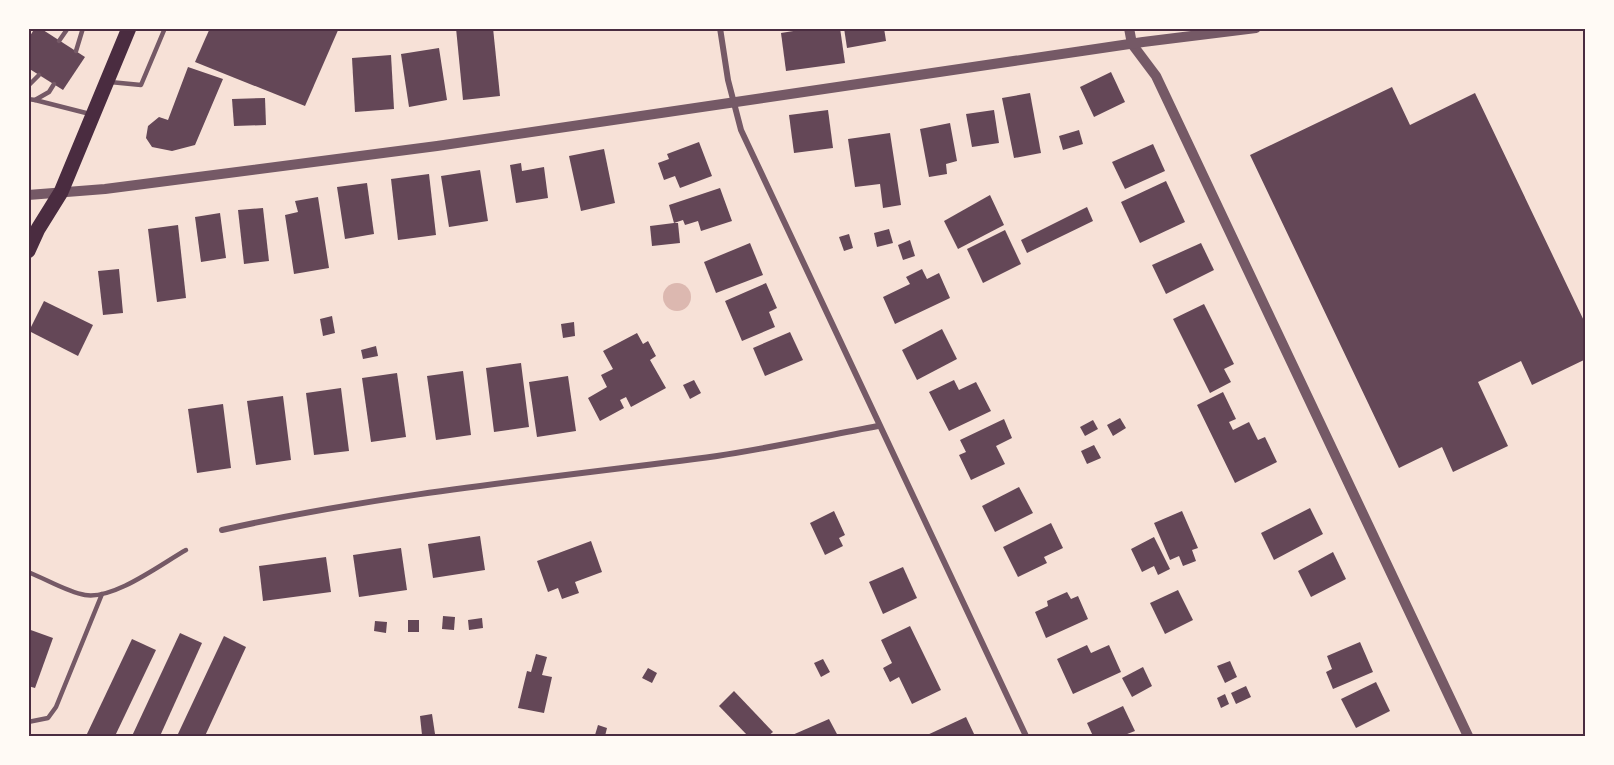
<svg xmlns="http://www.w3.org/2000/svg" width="1614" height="765" font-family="'PT Sans Narrow',sans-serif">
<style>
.water{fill:#dcb8b0}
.building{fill:#644757}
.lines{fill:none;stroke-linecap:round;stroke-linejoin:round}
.service{stroke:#755966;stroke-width:4.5}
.minor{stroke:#755966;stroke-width:6}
.tertiary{stroke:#755966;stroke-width:10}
.primary{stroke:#4a2c40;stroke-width:15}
.neatline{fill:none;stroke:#4a2c40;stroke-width:2}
</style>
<rect width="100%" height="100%" fill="#f7e1d7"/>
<!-- water -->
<circle class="water" cx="677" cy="297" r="14"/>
<!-- building -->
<g class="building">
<polygon points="35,28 40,28 85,57 63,90 28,68 28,39"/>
<polygon points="210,28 339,28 305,106 195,62"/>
<polygon points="456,28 493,28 500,96 463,100"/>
<polygon points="812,28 840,28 845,63 786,71 781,33"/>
<polygon points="844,28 884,28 886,41 847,48"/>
<polygon points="439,48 447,100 409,107 401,54"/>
<polygon points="391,55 394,109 355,112 352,58"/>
<polygon points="188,67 223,79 195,145 172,151 152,147 146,138 148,126 159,117 168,120"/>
<polygon points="1111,72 1125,102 1094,117 1080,87"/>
<polygon points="1392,87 1410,125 1475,93 1586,325 1586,359 1532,385 1521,361 1478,382 1508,446 1453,472 1442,447 1399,468 1250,155"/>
<polygon points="1030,93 1041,153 1014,158 1002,98"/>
<polygon points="265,98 266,125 234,126 232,99"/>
<polygon points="828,110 833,148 794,153 789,115"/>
<polygon points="994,110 999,143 972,147 966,114"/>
<polygon points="950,123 957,161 946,164 947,174 929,177 920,129"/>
<polygon points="1079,130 1083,144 1063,150 1059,136"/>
<polygon points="890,133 901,205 883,208 880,184 855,187 848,139"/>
<polygon points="699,142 712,176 680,188 675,176 664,180 658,163 669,159 667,154"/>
<polygon points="1153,144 1165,171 1125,189 1112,162"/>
<polygon points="604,149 615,203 581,211 569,156"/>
<polygon points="521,163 522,171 544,167 548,198 516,203 510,165"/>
<polygon points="480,170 488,221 449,227 441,176"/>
<polygon points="429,174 436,235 398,240 391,179"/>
<polygon points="1166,181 1185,222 1140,243 1121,202"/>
<polygon points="367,183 374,234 345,239 337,187"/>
<polygon points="720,188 732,221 701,231 698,221 685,225 683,220 674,223 669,205"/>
<polygon points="990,195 1004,225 958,249 944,221"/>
<polygon points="318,197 329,268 294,274 285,215 298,212 295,201"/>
<polygon points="1087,207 1093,221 1027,253 1021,240"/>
<polygon points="263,208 269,261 244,264 238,210"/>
<polygon points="220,213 226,258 201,262 195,217"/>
<polygon points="674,223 678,223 680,243 652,246 650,226"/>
<polygon points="178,225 186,298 157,302 148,229"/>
<polygon points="889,229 893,243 877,247 874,233"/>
<polygon points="1005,230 1021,264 983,283 967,249"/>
<polygon points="849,234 853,248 844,251 839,237"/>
<polygon points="910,240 915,256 903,260 898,245"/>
<polygon points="750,243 763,275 716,293 704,262"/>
<polygon points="1201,243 1214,270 1166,294 1152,265"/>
<polygon points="119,269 123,313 103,315 98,271"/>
<polygon points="922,269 927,279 939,273 950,298 895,324 883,297 910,284 906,277"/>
<polygon points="766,283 777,308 769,312 775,327 742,341 725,301"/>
<polygon points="44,301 93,325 78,356 29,331"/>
<polygon points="1204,304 1234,364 1224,369 1231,382 1210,393 1173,319"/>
<polygon points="332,316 335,333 323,336 320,319"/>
<polygon points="574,322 575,336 563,338 561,324"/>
<polygon points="942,329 957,359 917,380 902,350"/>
<polygon points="790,332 803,360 765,376 753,348"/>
<polygon points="637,333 643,344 648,341 656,356 650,360 666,388 631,407 626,397 620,400 624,408 600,421 588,398 607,387 601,375 613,369 603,351"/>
<polygon points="376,346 378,356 363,359 361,350"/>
<polygon points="521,363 529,427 494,432 486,368"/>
<polygon points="463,371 471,435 436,440 427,376"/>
<polygon points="397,373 406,437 371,442 362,378"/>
<polygon points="568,376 576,431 537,437 529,382"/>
<polygon points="694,380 701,393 690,399 683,385"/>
<polygon points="954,380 959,390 976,382 991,411 949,431 929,392"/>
<polygon points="341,388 349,451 314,455 306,393"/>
<polygon points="1223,392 1236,419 1229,422 1233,430 1249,422 1258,440 1265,437 1277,462 1235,483 1197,405"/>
<polygon points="283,396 291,460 256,465 247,401"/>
<polygon points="223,404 231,468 197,473 188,409"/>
<polygon points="1120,418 1126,428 1113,436 1107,425"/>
<polygon points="1004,419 1012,438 996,446 1005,464 971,480 959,455 966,452 960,440"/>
<polygon points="1093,420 1098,429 1085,436 1080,427"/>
<polygon points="1094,445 1101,458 1087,464 1081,451"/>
<polygon points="1019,487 1033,513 995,532 982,506"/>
<polygon points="1310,508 1323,534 1274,560 1261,533"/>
<polygon points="834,511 845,535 839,538 843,546 825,555 810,523"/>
<polygon points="1182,511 1198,548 1192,550 1196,561 1183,566 1179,556 1170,560 1154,523"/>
<polygon points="1051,523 1063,548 1044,557 1047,563 1018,577 1003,547"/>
<polygon points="480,536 485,570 433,578 428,544"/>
<polygon points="1154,537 1170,569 1158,575 1154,566 1142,572 1131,549"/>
<polygon points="591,541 602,572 575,582 579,593 562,599 558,588 548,592 537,561"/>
<polygon points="401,548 407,590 359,597 353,555"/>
<polygon points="1333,552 1346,579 1311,597 1298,571"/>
<polygon points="326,557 331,592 263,601 259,566"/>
<polygon points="903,567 917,598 883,614 869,582"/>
<polygon points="1178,590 1193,620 1165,634 1150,603"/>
<polygon points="1067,592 1071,599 1078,596 1088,619 1046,638 1035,612 1048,606 1047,601"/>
<polygon points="443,616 455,617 454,630 442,629"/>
<polygon points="482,618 483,628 469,630 468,620"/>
<rect x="408" y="620" width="11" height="12"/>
<polygon points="375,621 387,622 386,633 374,631"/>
<polygon points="910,626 941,690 912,704 899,677 890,682 883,668 892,663 881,640"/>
<polygon points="28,629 53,638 35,688 28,686"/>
<polygon points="180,633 202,643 160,736 132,736"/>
<polygon points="224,636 246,647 205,736 177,736"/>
<polygon points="132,639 156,650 115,736 86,736"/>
<polygon points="1360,642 1373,672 1333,689 1326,672 1332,669 1327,656"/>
<polygon points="1087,645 1091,653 1109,645 1121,672 1073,694 1057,659"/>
<polygon points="536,654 547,657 542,675 552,677 544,713 518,708 527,671 531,672"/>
<polygon points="823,659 830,672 821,677 814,663"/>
<polygon points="1230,661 1237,677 1225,683 1217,666"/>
<polygon points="1143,667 1152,686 1132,697 1122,678"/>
<polygon points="648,668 657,673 652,683 642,678"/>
<polygon points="1376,682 1390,711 1356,728 1341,699"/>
<polygon points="1246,686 1251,697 1236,704 1231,693"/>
<polygon points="734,691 773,732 768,736 748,736 719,706"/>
<polygon points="1225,694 1229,704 1221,708 1217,698"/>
<polygon points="1123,706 1135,731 1122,736 1093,736 1087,723"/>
<polygon points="432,714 435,734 422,735 420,716"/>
<polygon points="966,717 975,736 925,736"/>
<polygon points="829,719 838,736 790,736"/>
<polygon points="598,725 607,728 605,736 595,735"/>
</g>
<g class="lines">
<!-- service -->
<g class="service">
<polyline points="41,29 41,28"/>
<polyline points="59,41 68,28"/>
<polyline points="76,51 83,28"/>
<polyline points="110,82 141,85 165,28"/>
<polyline points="28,86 39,75"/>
<polyline points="28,99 35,100 49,92 54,84"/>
<polyline points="35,100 90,114"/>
<path d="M28 572C46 579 67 592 85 595 114 600 161 564 186 550"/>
<polyline points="28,722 48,718 56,707 102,594"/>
</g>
<!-- minor -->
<g class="minor">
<polyline points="720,28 728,80 741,130 1026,736"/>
<path d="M222 530C385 493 552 478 717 456 771 448 824 436 878 426"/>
</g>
<!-- tertiary -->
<g class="tertiary">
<polyline points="1129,28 1132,44 1156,76 1468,736"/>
<polyline points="28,195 105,189 437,146 1143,42 1256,28"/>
</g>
<!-- primary -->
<polyline class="primary" points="28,251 38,229 61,192 129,28"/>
</g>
<!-- border -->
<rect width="1614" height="765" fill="none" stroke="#fffaf5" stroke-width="60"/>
<rect x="30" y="30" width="1554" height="705" class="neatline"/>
</svg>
